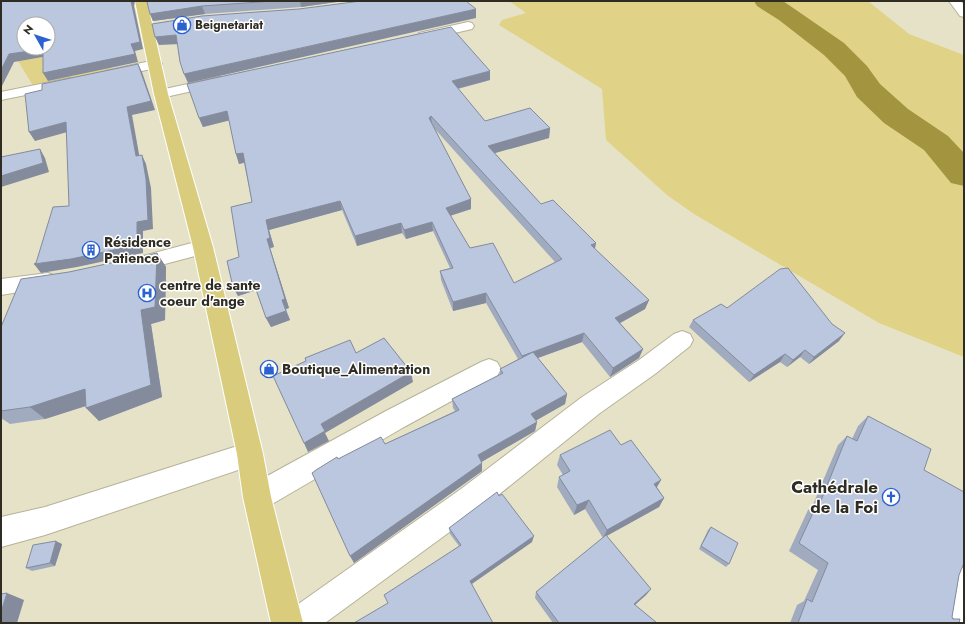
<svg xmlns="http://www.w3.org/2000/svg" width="965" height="624" font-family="Jost,sans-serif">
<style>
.green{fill:#e0d388}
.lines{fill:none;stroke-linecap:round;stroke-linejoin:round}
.river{fill:#a3943f;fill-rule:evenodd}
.minor-casing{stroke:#b6b299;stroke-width:2}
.major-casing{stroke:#fff;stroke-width:2}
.minor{fill:#fff;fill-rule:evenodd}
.major{fill:#d9cc7d;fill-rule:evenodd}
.wall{fill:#a1abc0;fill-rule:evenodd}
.shaded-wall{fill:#838b9c}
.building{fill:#bbc7df;stroke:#838b9c;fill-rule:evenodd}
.labels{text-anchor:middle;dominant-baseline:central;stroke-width:3;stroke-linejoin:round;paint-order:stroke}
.far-poi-label{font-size:12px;font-weight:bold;fill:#2f2d23;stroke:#fff;text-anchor:start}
.poi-label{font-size:14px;font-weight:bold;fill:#2f2d23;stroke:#fff;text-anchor:start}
.near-poi-label{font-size:17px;font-weight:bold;fill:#2f2d23;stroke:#fff;text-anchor:end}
</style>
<rect width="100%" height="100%" fill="#e6e2c7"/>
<!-- green -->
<g class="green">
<polygon points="509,1 868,1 909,34 964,55 964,357 879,323 694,214 667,195 606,140 602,89 499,25 502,20 526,13"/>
<polygon points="1,43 24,48 48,48 124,62 91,78 35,89 15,56"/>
</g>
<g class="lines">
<!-- river -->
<polygon class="river" points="754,1 783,1 844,43 867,66 880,84 908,109 948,136 964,153 964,186 951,183 924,150 884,123 857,97 845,76 824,55 779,20 757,6"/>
<defs>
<g id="minor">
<polygon points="949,1 961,1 964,5 964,17 960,16"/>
<polygon points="468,22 472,23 474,26 472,29 424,40 419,39 418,36 419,33"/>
<polygon points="155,60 160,61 162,64 160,67 110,78 105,77 103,74 105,71"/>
<polygon points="219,77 224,78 226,81 224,84 161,98 156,97 154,94 156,91"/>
<polygon points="70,78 75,79 77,82 75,85 1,100 1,92"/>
<polygon points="203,240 210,242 213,247 210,252 131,273 124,271 121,266 124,261"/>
<polygon points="48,273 55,276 58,281 55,286 1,295 1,279"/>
<polygon points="682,331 690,334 693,340 690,346 655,374 600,413 481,509 325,623 282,623 287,612 461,489 582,397 639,360 674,334"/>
<polygon points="489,359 497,362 501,369 497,376 404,427 267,507 257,511 247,507 243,497 247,487 386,411 481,362"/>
<polygon points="250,442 259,445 263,454 259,463 45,535 1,547 1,517 45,507"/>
<polygon points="961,567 964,568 964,623 938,623 946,582 950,571"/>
</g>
<polygon id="major" points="135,1 147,1 168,94 213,247 263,454 271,497 303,623 271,623 243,497 237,454 193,247 154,94"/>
</defs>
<!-- minor casing -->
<use href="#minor" class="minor-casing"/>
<!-- major casing -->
<use href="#major" class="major-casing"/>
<!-- minor -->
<use href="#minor" class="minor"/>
<!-- major -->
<use href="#major" class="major"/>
</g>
<!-- wall -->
<g class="wall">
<polygon points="151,1 344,1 301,7 205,14 153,21 150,14"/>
<path d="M490 80 458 89 485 121 550 128 549 138 495 153 541 204 596 243 595 249 649 300 645 309 620 323 643 349 639 358 610 377 582 342 538 358 567 394 565 404 536 420 537 422 535 431 481 462 482 463V471L354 563 338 459 385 444 455 411 453 408 452 399 500 375V369L518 359 486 303 453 311 441 280 440 271 450 268 433 231 406 239 402 233 357 246 342 210 269 230 274 247 270 248 289 308 286 309 290 320 271 327 266 318 256 290 238 296 233 287 252 202 244 163 239 164 236 154 229 120 203 127 199 118ZM433 127 555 262 514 283 470 248 450 216 471 209V199Z"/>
<polygon points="157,253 166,267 165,320 151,324 162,397 99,421 86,406 45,419 10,424 1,418 1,327 69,272"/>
<polygon points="727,308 839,341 809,364 800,357 787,367 780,362 749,382 689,327 693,320"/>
<polygon points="868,416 924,470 963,564 959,575 952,617 959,623 790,623 797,605 804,601 818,570 789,551 808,510 812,507 838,445 847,436 852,439 858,426"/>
<polygon points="621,445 661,480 657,487 664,498 659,507 606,536 651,589 646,595 635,605 657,623 553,623 535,598 536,592 603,538 585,509 574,515 557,487 559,477 563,475 557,465 560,455"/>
<polygon points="499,496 532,542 472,584 388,603 459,546 450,534 449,528"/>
<polygon points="711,527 729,564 726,567 699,549 708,530"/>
<polygon points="62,544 55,566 32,571 26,568"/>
</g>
<!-- shaded-wall -->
<g class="shaded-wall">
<polygon points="131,1 135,1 134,6 143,49 135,51 138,62 48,81 43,73 131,44"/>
<polygon points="300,1 344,1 301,7"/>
<polygon points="202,6 205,14 153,21 150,14"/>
<polygon points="476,9 476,18 188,83 184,74"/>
<polygon points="176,35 180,44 159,45 155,37"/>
<polygon points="43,49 48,56 14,62 1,88 1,70 9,54"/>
<polygon points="138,64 142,72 155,110 132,115 141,165 136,156 127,107"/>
<polygon points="490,71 490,80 452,90 452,81"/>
<polygon points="227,111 231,120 203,127 199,118"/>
<polygon points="431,116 432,126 429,118"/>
<polygon points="66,122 71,131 35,141 29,132"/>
<polygon points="550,128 549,138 488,155 488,146"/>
<polygon points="40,149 45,158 49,172 1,187 1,176"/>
<polygon points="243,153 246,162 239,164 236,154"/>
<polygon points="142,155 146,164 151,188 153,229 143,231 143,253 77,267 41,273 34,264 137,222"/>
<polygon points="471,199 471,209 446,217 446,208"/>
<polygon points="340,201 342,210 269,230 274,247 270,248 289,308 286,309 282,300 267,239 266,220"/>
<polygon points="432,222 433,231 406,239 404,230"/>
<polygon points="401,223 402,233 357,246 355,236"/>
<polygon points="596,243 594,252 591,245"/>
<polygon points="157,253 166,267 165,320 151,324 162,397 99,421 86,408 141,310"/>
<polygon points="253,281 257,290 238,296 233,287"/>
<polygon points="486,293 486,303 453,311 453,302"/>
<polygon points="649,300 645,309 613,327 615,318"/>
<polygon points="286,311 290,320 271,327 266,318"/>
<polygon points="584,333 582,342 521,364 522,356"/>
<polygon points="845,333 839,341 809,364 814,357"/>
<polygon points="643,349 639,358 610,377 613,368"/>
<polygon points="805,350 800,357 787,367 793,360"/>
<polygon points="785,354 780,362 749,382 754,375"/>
<polygon points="411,372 413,382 325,433 329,441 308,452 304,443 321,424"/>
<polygon points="85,389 98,402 45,419 30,407"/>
<polygon points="567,394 565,404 530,424 531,414"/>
<polygon points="537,422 535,431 478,464 478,455"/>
<polygon points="482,463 482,471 354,563 350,556"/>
<polygon points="661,480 655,490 654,484"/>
<polygon points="664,498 659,507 603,538 607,530"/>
<polygon points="589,500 585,509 574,515 577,505"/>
<polygon points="534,536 532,542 470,585 470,581"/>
<polygon points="56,541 62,544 55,566 50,563"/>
<polygon points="651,589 646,595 629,610 634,604"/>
<polygon points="7,593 24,600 17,623 1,623 1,612"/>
</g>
<!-- building -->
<g class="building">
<path d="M1 1H131L140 42 131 44 135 54 43 73V49L9 54 1 70ZM24 24H48V48H24Z"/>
<polygon points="151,1 274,1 202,6 150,14 147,2"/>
<polygon points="361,1 466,1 476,9 184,74 180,62 176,35 155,37 152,24 202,16 299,9"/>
<path d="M451 27 490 71 452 81 485 121 530 108 550 128 488 146 541 204 553 200 596 243 591 245 649 300 615 318 643 349 613 368 584 333 522 356 486 293 453 302 440 271 453 268 432 222 404 230 401 223 355 236 340 201 266 220 270 238 267 239 285 299 282 300 286 311 266 318 253 281 233 287 227 261 239 257 231 207 252 202 243 153 236 154 227 111 199 118 187 84ZM431 116 562 259 514 283 493 243 470 248 446 208 471 199 429 118Z"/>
<polygon points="138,64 151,101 127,107 136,156 142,155 146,179 148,220 137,222 137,245 71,259 34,264 36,263 53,207 69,206 66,122 29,132 25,94 42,90 42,84"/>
<polygon points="40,149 43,163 1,176 1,157"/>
<polygon points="157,253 155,307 141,310 151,385 86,408 85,389 30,407 1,411 1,327 21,279 69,272"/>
<polygon points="788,268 832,324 845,333 814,357 805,350 793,360 785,354 754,375 693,320 721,304 727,308 780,269"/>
<polygon points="384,338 411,372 321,424 325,431 304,443 273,376 306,361 305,358 350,340 356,353"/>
<polygon points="533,352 567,394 531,414 537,422 478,455 482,463 350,556 312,473 316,470 337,457 338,459 381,437 385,444 459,410 452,399 503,373 500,369"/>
<polygon points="868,416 931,449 924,470 964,492 964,563 959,575 952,617 953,619 960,619 959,623 798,623 807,599 812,602 828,563 799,543 818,502 820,503 847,436 857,441"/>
<polygon points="610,430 621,445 631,440 661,480 654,484 664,498 607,530 589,500 577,505 559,477 570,471 560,455"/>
<polygon points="497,492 499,496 502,494 534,536 470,581 493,623 354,623 388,603 384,595 461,545 449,528"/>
<polygon points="711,527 738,543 729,564 701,546"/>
<polygon points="606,535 651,589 634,604 657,623 559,623 536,592"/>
<polygon points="56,541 50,563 26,568 33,545"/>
<polygon points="7,593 1,612 1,594"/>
</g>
<!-- icons -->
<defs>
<symbol id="shop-ring" viewBox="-11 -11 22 22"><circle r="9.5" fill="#fff" stroke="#2c62d0" stroke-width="1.5"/><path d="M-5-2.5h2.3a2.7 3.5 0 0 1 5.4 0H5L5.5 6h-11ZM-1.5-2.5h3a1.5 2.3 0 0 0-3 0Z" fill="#2c62d0"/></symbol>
<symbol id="building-ring" viewBox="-11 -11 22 22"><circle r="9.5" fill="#fff" stroke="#2c62d0" stroke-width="1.5"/><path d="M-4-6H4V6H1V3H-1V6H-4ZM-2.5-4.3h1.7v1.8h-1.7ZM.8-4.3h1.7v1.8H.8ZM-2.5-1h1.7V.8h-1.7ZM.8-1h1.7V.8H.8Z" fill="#2c62d0"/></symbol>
<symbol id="hospital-ring" viewBox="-11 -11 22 22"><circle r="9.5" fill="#fff" stroke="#2c62d0" stroke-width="1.5"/><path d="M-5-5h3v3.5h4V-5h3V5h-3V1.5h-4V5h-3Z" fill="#2c62d0"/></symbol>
<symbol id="church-ring" viewBox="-11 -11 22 22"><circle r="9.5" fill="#fff" stroke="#2c62d0" stroke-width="1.5"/><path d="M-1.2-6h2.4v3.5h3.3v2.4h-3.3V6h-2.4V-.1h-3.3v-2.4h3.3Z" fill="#2c62d0"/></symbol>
</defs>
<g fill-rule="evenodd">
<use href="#shop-ring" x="172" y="15" width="20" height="20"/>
<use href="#building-ring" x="81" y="240" width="20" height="20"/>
<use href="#hospital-ring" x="137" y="283" width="20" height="20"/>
<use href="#shop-ring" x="259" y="359" width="20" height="20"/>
<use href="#church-ring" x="881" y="487" width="20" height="20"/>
</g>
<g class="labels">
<!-- far-poi labels -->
<g class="far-poi-label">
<text x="195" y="25">Beignetariat</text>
</g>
<!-- poi labels -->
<g class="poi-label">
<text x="104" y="242">Résidence<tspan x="104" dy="16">Patience</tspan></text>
<text x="160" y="285">centre de sante<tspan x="160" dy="16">coeur d'ange</tspan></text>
<text x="282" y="369">Boutique_Alimentation</text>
</g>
<!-- near-poi labels -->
<g class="near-poi-label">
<text x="878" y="487">Cathédrale<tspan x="878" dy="20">de la Foi</tspan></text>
</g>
</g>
<!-- border -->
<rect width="965" height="624" fill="none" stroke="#2f2d23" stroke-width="4"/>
<!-- north arrow -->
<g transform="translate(36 36) rotate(309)"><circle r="19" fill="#ffffff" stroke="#acaba7"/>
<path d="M0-3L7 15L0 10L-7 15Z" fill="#2c62d0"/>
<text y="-6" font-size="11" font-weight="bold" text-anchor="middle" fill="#2f2d23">N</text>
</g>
</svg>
